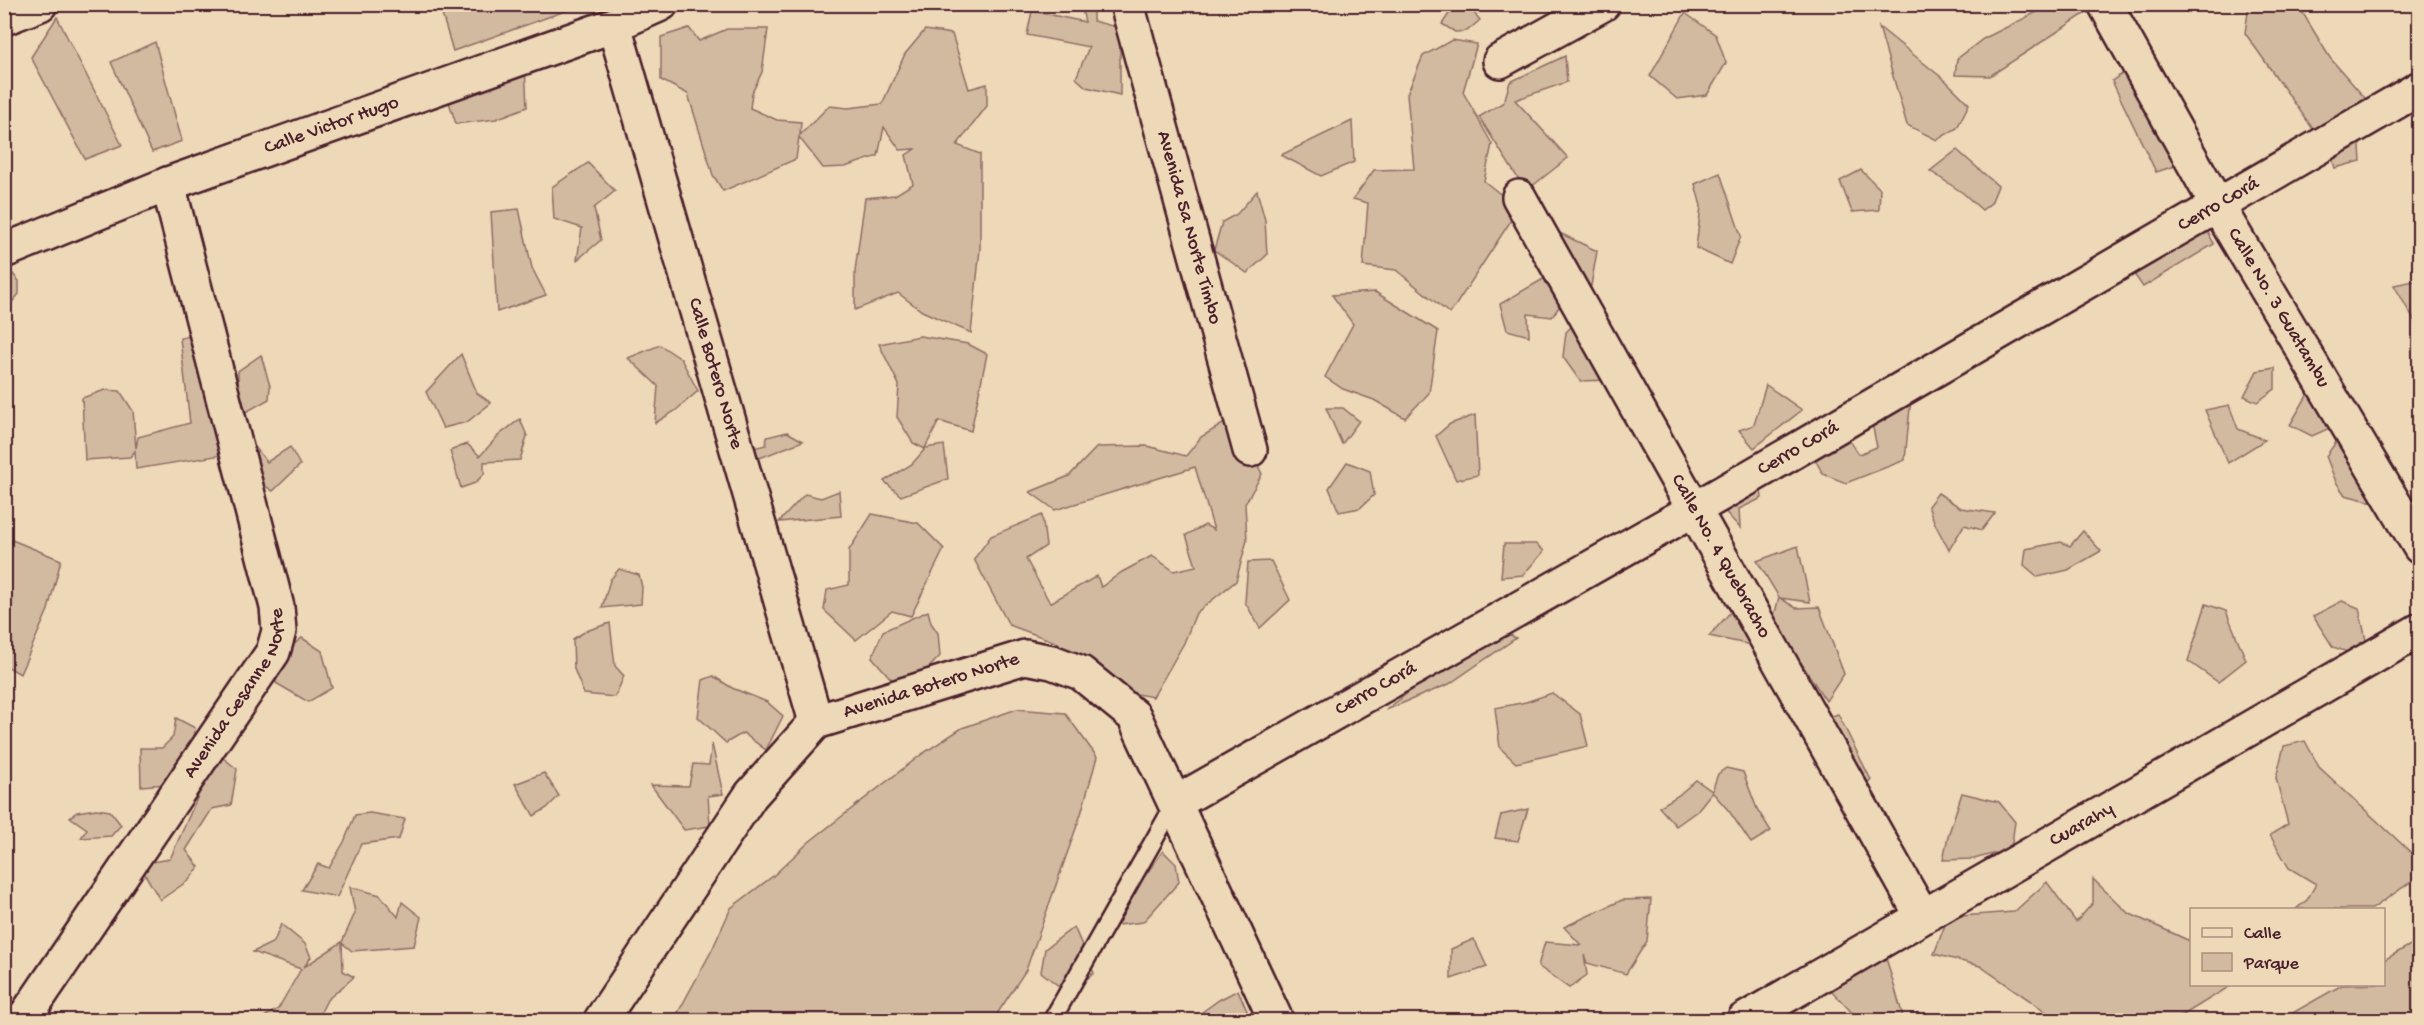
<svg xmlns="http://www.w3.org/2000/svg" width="2424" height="1025" font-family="'Gochi Hand',sans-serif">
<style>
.green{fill:#d2baa0;stroke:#8e6c66;stroke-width:1.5}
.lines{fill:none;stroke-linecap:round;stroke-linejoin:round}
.lane-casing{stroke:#4a1f2b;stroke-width:21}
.street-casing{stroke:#4a1f2b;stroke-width:38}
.lane{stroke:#edd8b7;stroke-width:16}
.street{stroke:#edd8b7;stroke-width:33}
.labels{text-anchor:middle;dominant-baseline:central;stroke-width:5;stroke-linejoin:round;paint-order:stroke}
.street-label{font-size:20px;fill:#4a1f2b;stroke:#edd8b7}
</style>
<rect width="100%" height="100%" fill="#edd8b7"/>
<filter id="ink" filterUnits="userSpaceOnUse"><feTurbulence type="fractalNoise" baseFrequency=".0167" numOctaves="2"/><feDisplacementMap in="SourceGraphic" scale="12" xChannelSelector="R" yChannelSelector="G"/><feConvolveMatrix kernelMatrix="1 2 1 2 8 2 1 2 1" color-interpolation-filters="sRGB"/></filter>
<g filter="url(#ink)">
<!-- green -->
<g class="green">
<polygon points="439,4 582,4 582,5 453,51"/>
<polygon points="2053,4 2082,5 2089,11 1990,76 1955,75 1957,59 1983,39"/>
<polygon points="1081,5 1093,5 1093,21 1120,28 1120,95 1086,87 1076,78 1089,47 1027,35 1032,11 1085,22"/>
<polygon points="1455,5 1467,5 1480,20 1467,31 1455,32 1442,24"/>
<polygon points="2249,5 2298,5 2330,58 2371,105 2320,139 2245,33"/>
<polygon points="1685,13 1716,35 1726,63 1707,95 1677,99 1650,76"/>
<polygon points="57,17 122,145 85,159 31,57"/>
<polygon points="1879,27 1946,81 1969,104 1957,128 1937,140 1907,125"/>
<polygon points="689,28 699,41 727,29 768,29 762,72 752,93 750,108 777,120 801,122 800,135 829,106 848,108 882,104 905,54 925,30 952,34 969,89 987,84 987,106 957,145 980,154 980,249 971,333 922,311 898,293 855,310 855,271 865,198 895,195 913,184 906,155 915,149 900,150 884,127 878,156 845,167 823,168 799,137 796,159 723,191 713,175 688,94 661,80 661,37"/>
<polygon points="1452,40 1477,44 1463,92 1492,144 1484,181 1509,201 1510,222 1450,314 1396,270 1363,266 1368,203 1353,199 1374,170 1414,169 1407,94 1423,56"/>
<polygon points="155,42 182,141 152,152 111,62"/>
<polygon points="1565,56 1567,82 1515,100 1568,158 1526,191 1479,117 1504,102 1510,82"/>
<polygon points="2138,63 2178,165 2156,172 2112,81"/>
<polygon points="525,67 527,107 496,119 456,124 447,96"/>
<polygon points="1352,121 1354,162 1321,176 1281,155"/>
<polygon points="2359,134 2361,161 2335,168 2330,150"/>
<polygon points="1957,150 1998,186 1991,203 1982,210 1963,193 1930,171"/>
<polygon points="588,163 615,191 594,208 601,240 577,260 582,228 554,219 552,187"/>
<polygon points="1861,170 1880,189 1879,210 1852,212 1840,181"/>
<polygon points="1720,173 1741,236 1730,264 1696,248 1701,206 1695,184"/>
<polygon points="1257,191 1265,220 1267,255 1247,273 1214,250 1222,222 1237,214"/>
<polygon points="519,209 532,268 546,295 497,312 491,212"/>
<polygon points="1545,226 1597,251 1591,286 1565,276"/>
<polygon points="2208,232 2214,244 2143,287 2132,271"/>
<polygon points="6,266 19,281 19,294 8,307 5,306 4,267"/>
<polygon points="1545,278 1564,300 1552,317 1528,314 1529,336 1507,330 1500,304"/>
<polygon points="2414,281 2419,290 2419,329 2394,285"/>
<polygon points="1375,292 1438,331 1429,393 1405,418 1374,400 1343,389 1325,377 1353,324 1332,295"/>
<polygon points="1579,319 1610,380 1580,381 1563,357 1566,332"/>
<polygon points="202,334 222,455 136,469 135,451 130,457 85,460 82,398 105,390 120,391 133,411 136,448 138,437 190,423 180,338"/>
<polygon points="920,336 968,344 987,354 971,431 939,421 925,448 944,445 948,479 901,496 884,481 912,464 925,449 913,443 897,417 899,385 879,344"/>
<polygon points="660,345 681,359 698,391 675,411 655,423 658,386 628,358"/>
<polygon points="461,354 477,393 491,403 467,422 443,428 426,392"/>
<polygon points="261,355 270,386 269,399 246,412 238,388 238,371"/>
<polygon points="2275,368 2275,389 2257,402 2244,396 2257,371"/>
<polygon points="2316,380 2339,424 2312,436 2290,425"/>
<polygon points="1766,385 1802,410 1754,448 1739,430 1754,425"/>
<polygon points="1911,397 1905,460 1846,483 1823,474 1811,452 1833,429 1849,440 1859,454 1877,447 1870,414"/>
<polygon points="2229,405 2238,429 2265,440 2228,463 2205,410"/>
<polygon points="1326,408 1343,408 1359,421 1342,444"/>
<polygon points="1475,415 1478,475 1456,480 1436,436 1450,424"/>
<polygon points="520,419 527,436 520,460 484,462 484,474 475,483 461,488 450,451 467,444 480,456 498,436"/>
<polygon points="1231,419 1250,450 1262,474 1245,504 1247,540 1236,581 1196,613 1184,643 1153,697 1115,690 1052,656 1058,643 1009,625 974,559 991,536 1042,515 1046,546 1026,559 1050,603 1097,576 1101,587 1122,572 1152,556 1174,571 1196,566 1186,535 1205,525 1214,530 1195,467 1055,510 1030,492 1069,476 1097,447 1147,446 1186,456 1201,437"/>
<polygon points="787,432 803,441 752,461 753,448 766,445 767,437"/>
<polygon points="2349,434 2385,505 2345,495 2336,482 2326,456 2336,442"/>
<polygon points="251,442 267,462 290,447 300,465 273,491 249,475"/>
<polygon points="1347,462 1370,471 1374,495 1360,508 1339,512 1329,488"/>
<polygon points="1760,482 1762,498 1739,509 1740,528 1723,509"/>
<polygon points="839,491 841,516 779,522 805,494 821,498"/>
<polygon points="1938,493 1961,508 1995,513 1982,530 1964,525 1949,550 1936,526 1928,506"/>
<polygon points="872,514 918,523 944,549 911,616 892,611 856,640 824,610 827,590 849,585 849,550"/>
<polygon points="2083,531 2101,551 2068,570 2038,577 2024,565 2026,549 2061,542 2070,546"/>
<polygon points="12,540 61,560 48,610 20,674 5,665 5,550"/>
<polygon points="1504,544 1536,544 1544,551 1523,575 1501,577"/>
<polygon points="1798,546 1810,602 1780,598 1796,608 1819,607 1844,674 1826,701 1773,620 1779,597 1757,561"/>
<polygon points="1271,561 1290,600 1260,628 1245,602 1248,562"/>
<polygon points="619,569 639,575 642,587 641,604 602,608 610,580"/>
<polygon points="2342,601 2359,608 2367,645 2353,654 2333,647 2313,616"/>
<polygon points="2206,604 2226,611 2246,660 2218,682 2188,661"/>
<polygon points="1736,606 1756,646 1709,636"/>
<polygon points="928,611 931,623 938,633 940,656 920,677 892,680 872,657 883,631"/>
<polygon points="610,623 615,666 624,676 615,697 584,694 574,669 573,639 586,631"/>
<polygon points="1507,633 1516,638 1449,684 1386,710 1427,678"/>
<polygon points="302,638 322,651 332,688 308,702 276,683 280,655"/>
<polygon points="713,676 732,688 767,702 783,716 766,750 743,733 726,743 698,717 703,680"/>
<polygon points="1552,693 1580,714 1588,746 1516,763 1500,748 1495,708 1526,702"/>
<polygon points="1017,709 1065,713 1097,757 1081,814 1026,970 993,1020 674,1020 712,950 731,908 773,876 809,842 922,754 962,728"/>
<polygon points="1838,714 1871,780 1851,791 1813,723"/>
<polygon points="176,718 195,728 193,748 167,784 141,786 140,748 162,748 173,737"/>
<polygon points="2305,741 2319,767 2419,860 2419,876 2372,909 2296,909 2307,900 2316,884 2289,868 2270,835 2288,824 2276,778 2284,746"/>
<polygon points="712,744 723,794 708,796 710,826 684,830 651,785 689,786 693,764 709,765"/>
<polygon points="217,753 237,769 231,805 212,809 186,850 199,867 189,880 160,900 139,864 170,859"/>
<polygon points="1726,768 1743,772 1757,809 1771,831 1751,843 1729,811 1712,792 1697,811 1676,826 1659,807 1679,795 1696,780 1712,791 1718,774"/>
<polygon points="544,773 559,796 547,808 534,816 515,784"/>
<polygon points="1962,793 1999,802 2015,822 2011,849 1974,859 1943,860 1948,836"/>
<polygon points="96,809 110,811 121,825 111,836 81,838 87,829 70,817 77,812"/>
<polygon points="1528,809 1518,841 1495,838 1501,815"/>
<polygon points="370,813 405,819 399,839 361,844 337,897 302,890 318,864 329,868 344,842 355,815"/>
<polygon points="1163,851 1176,864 1179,882 1143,922 1117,925 1125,903"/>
<polygon points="2093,879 2128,913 2190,941 2191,940 2192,984 2232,985 2175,1020 2058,1020 1980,966 1934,954 1948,917 2014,912 2047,882 2076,922 2093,903"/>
<polygon points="350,887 380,895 398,917 402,902 421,917 414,946 352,951 342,943 343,971 354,977 327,1000 317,1020 259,1020 278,1009 301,969 253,952 274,942 281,924 305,944 311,957 304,967 342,942 355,913"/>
<polygon points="1651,899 1647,941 1626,974 1587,963 1584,955 1587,975 1569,988 1538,966 1545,942 1581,945 1564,927 1622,900"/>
<polygon points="1074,927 1094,973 1069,994 1041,972 1045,949"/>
<polygon points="1474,939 1487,967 1451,979 1451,949"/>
<polygon points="2419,940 2419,1020 2280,1020 2342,985 2384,984 2384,960"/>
<polygon points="1886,958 1904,1020 1849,1020 1855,1016 1819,977"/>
<polygon points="1238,990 1251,1020 1191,1020 1219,1000"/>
</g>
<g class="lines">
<defs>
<polyline id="lane" points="1052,1020 1175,803"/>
<g id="street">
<path id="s1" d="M1127 4 1250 450"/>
<path id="s2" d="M2105 4 2218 207 2420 547"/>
<polyline points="4,18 40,4"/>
<path id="s3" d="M614 25 816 722"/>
<polyline points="1500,61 1603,4"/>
<path id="s4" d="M1519 197 1922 916"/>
<path id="s5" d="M4 251 168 184 614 25 661 4"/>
<path id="s6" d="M1175 803 1693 510 2420 88"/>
<path id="s7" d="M23 1020 273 652 279 631 277 607 168 184"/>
<path id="s8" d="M601 1020 751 795 816 722 1025 657 1052 662 1081 673 1134 716 1276 1020"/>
<path id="s9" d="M1744 1020 2420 630"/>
</g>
</defs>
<!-- lane casing -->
<use href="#lane" class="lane-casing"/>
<!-- street casing -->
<use href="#street" class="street-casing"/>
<!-- lane -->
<use href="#lane" class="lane"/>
<!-- street -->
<use href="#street" class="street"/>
</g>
</g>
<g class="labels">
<!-- street labels -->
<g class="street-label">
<text stroke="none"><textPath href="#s5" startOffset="351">Calle Victor Hugo</textPath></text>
<text stroke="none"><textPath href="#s6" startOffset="1203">Cerro Corá</textPath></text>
<text stroke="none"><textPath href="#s1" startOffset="232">Avenida 5a Norte Timbo</textPath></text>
<text stroke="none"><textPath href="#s2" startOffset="350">Calle No. 3 Guatambu</textPath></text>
<text stroke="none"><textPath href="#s3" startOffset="363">Calle Botero Norte</textPath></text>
<text stroke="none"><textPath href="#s6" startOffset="717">Cerro Corá</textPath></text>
<text stroke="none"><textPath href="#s4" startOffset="412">Calle No. 4 Quebracho</textPath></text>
<text stroke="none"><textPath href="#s8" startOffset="489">Avenida Botero Norte</textPath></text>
<text stroke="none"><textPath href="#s6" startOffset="231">Cerro Corá</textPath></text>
<text stroke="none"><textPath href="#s7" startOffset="392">Avenida Cesanne Norte</textPath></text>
<text stroke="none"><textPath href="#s9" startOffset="390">Cuarahy</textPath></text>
</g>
</g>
<!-- margin -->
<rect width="2424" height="1025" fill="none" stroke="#edd8b7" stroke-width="24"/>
<rect x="12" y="12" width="2400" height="1001" fill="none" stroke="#4a1f2b" stroke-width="2" filter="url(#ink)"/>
<!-- legend -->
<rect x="2190" y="908" width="195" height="78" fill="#edd8b7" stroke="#ac8e7f" stroke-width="1.5"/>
<rect x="2202" y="928" width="30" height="9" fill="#edd8b7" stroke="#ac8e7f" stroke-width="1.5"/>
<text x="2244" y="938" font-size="18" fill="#4a1f2b">Calle</text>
<rect x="2202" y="953" width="30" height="18" fill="#d2baa0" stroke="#ac8e7f" stroke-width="1.5"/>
<text x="2244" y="968" font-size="18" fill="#4a1f2b">Parque</text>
</svg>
